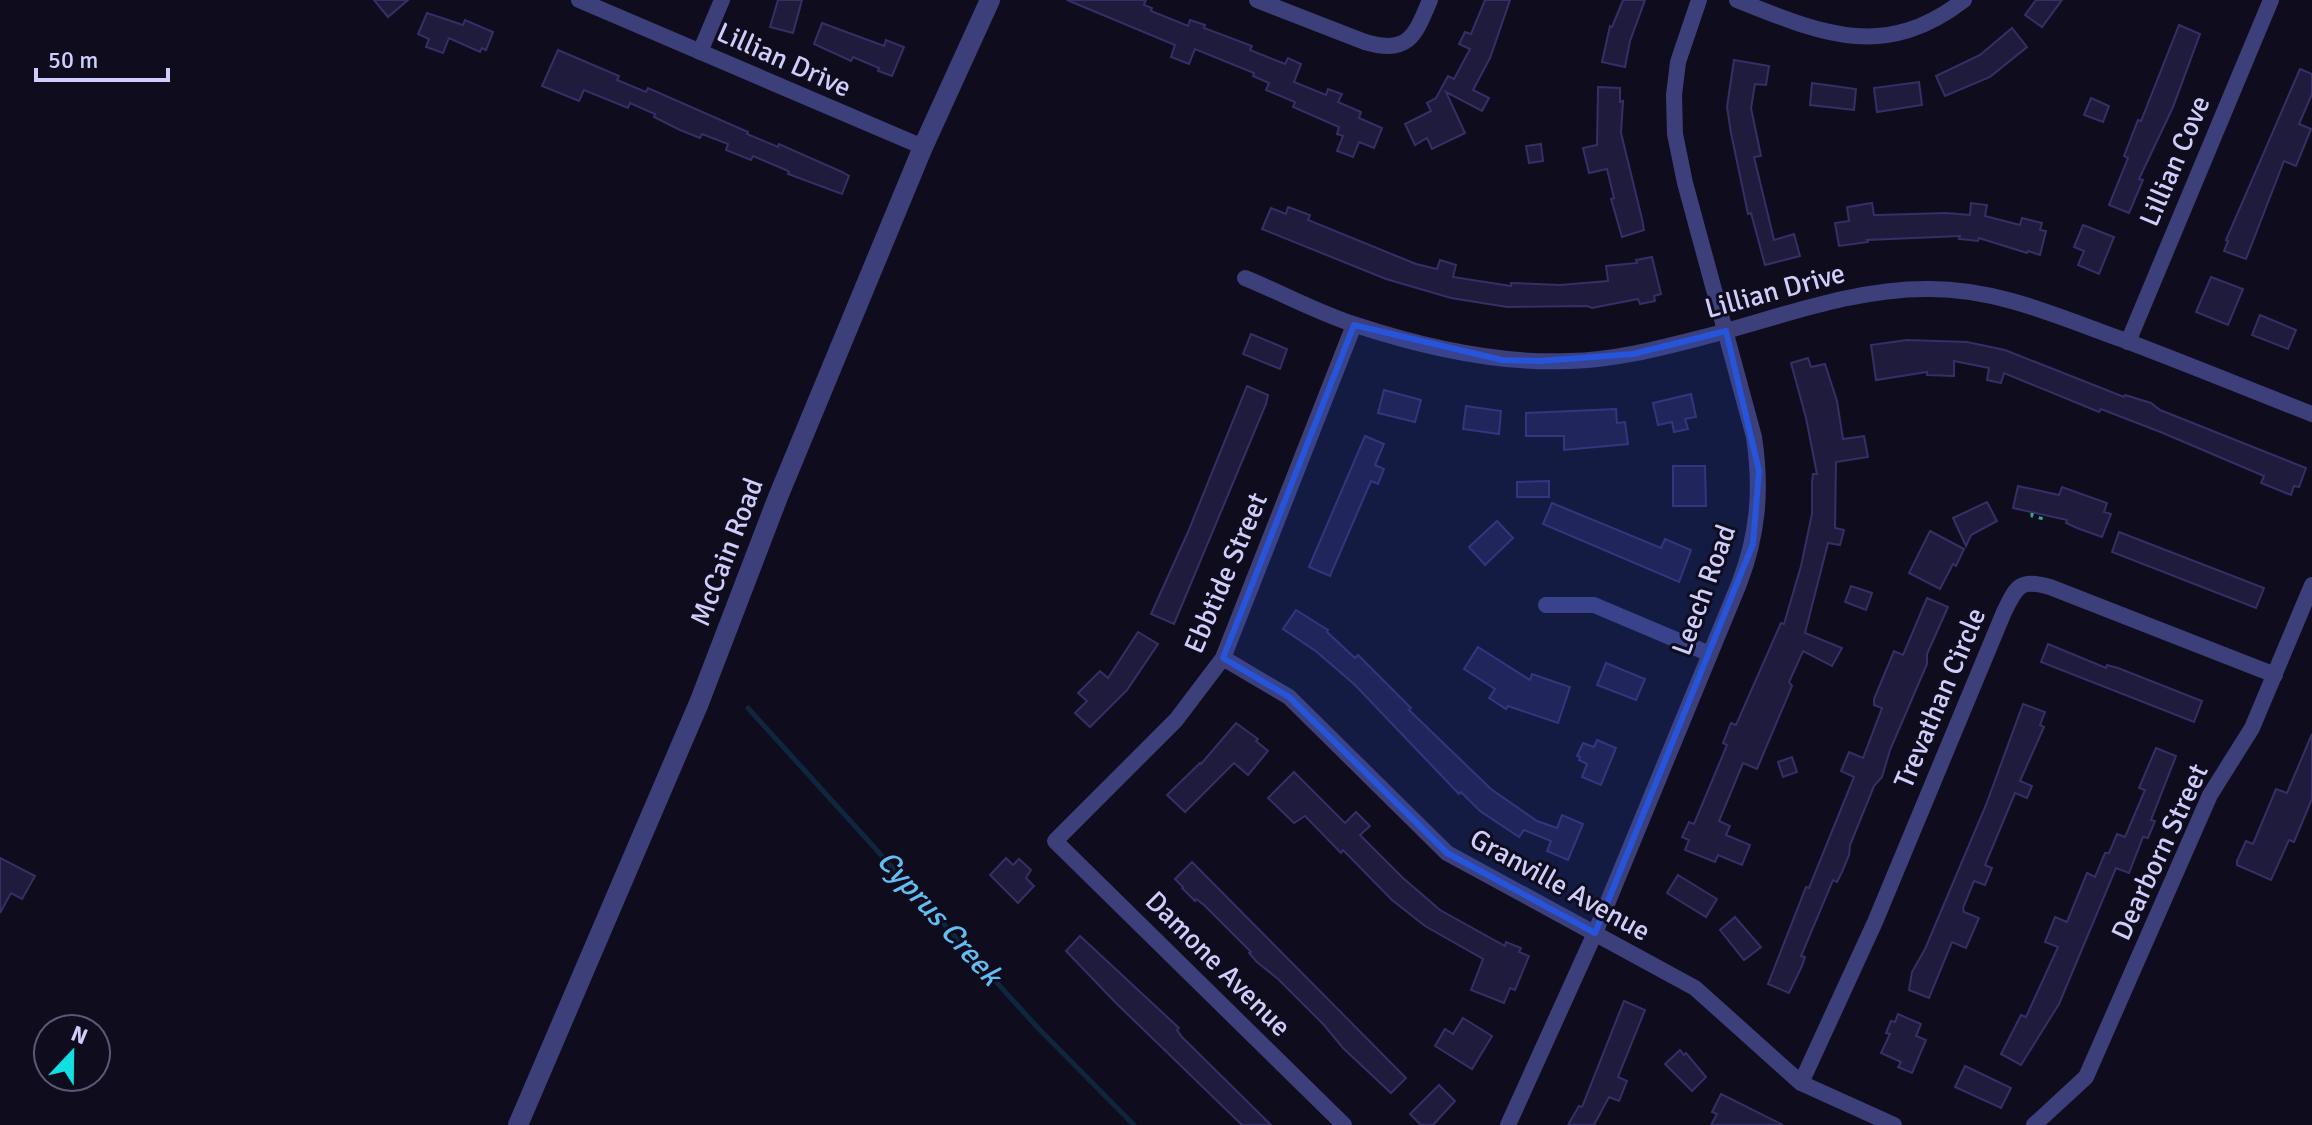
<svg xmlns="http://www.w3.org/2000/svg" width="2312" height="1125" font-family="Signika,sans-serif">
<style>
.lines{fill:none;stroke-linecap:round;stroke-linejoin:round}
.stream{stroke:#0f263f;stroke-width:5}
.building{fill:#1f1b3d;stroke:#352f67;stroke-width:2}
.path{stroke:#36a696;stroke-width:3;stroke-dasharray:4 6;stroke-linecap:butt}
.minor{stroke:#3c3f79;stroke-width:16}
.tertiary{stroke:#3c3f79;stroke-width:20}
.marked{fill:#2654da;fill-opacity:0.2;stroke:#2654da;stroke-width:6;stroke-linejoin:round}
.labels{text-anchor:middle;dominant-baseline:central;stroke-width:6;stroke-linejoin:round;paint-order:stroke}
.street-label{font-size:28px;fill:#cecdfb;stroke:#0f0d1d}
.water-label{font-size:30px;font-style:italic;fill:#63bdf3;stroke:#0f0d1d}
</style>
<rect width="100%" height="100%" fill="#0f0d1d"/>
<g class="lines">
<!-- stream -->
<polyline class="stream" points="748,708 1038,1028 1134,1125"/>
</g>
<!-- building -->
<g class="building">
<polygon points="374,0 408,0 388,17"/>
<polygon points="778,0 802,0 793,33 770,27"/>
<polygon points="1067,0 1146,0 1144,5 1152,8 1151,11 1188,26 1190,20 1205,25 1204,28 1252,46 1250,50 1285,64 1288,58 1301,64 1294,82 1326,95 1328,89 1342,94 1338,102 1361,112 1359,118 1382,128 1374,148 1359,142 1353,157 1337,151 1343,136 1337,134 1339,127 1293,107 1295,102 1266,90 1269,83 1253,76 1254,73 1195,49 1189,64 1171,57 1175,45"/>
<polygon points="1485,0 1510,0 1490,58 1473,90 1489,98 1482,111 1446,92 1465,133 1432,149 1427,138 1415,145 1405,124 1431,111 1427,103 1436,98 1448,76 1454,79 1470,49 1459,44 1465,32 1471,34"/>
<polygon points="1623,0 1645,0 1630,41 1625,67 1602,62 1610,26 1612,27"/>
<polygon points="2036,0 2062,0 2042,27 2025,15"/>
<polygon points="427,13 463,25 465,20 493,32 486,50 482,48 480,52 449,38 443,53 426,47 429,39 418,34"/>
<polygon points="822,23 884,46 886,40 904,47 892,76 878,71 879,68 853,57 851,61 814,44"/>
<polygon points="2179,25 2200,34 2173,107 2139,179 2143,180 2129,213 2109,205 2128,158 2124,156 2138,120 2141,121"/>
<polygon points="2012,28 2027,47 1990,77 1945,96 1936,76 1980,55"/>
<polygon points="558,50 619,76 617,80 646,92 648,88 748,132 747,134 778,147 779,144 842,172 849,176 842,194 788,174 789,172 786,170 753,156 751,160 726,150 728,144 702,134 700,138 680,130 654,117 655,114 630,103 628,108 584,90 579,101 542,86"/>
<polygon points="1734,60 1769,66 1766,85 1755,84 1751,108 1761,156 1754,157 1774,240 1794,234 1800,256 1765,265 1751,213 1748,214 1731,133 1727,107"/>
<polygon points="2300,69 2312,74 2312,94 2299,124 2311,129 2296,166 2284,161 2246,259 2224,251 2228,241 2226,240"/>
<polygon points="1919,82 1922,105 1877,112 1874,88"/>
<polygon points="1812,83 1856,89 1854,110 1810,105"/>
<polygon points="1598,87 1620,88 1620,102 1623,101 1621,133 1642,219 1644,230 1622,237 1611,199 1614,198 1607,169 1589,173 1583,148 1597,145"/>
<polygon points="2091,98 2109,106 2103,122 2084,115"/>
<polygon points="1541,144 1543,161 1529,163 1526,146"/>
<polygon points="1872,203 1874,215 1878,215 1946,213 1970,215 1971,203 1987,205 1985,216 2020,225 2022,218 2042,223 2040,230 2046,231 2040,255 2028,251 2027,253 1979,238 1978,241 1959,239 1960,236 1867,240 1868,242 1839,246 1835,223 1849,221 1847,207"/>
<polygon points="1288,207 1310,215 1308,220 1416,264 1437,269 1440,260 1456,265 1453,277 1511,286 1511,283 1560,285 1608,281 1606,266 1637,263 1636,260 1652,257 1661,294 1654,296 1655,301 1640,304 1638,299 1592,308 1587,306 1507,307 1451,298 1386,279 1262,229 1271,208 1286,214"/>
<polygon points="2083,225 2114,237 2099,274 2078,265 2084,251 2074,247"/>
<polygon points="2211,277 2243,289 2228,325 2196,312"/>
<polygon points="2260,315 2296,330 2288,349 2252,335"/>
<polygon points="1251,334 1287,349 1280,369 1243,354"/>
<polygon points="1907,340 1967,342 2005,350 2124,397 2125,395 2151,403 2160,410 2306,468 2299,487 2294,486 2291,495 2261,483 2264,476 2163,433 2101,409 2099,412 2004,373 2001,383 1987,380 1989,368 1954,361 1954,376 1927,375 1927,372 1876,380 1871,345"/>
<polygon points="1808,358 1811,367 1825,364 1837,401 1843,439 1864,436 1868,457 1836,462 1835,528 1844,530 1840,545 1828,543 1805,633 1842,648 1832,666 1803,651 1789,682 1792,686 1757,769 1743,763 1719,821 1730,826 1726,835 1750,845 1742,865 1718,855 1715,862 1685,850 1689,840 1682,837 1689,822 1694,824 1727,745 1723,743 1731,723 1736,725 1781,623 1784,624 1801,566 1812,514 1812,483 1813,474 1817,474 1806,418 1791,363"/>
<polygon points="1247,386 1268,395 1266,404 1174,624 1151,614 1188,532"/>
<polygon points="1384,390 1421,400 1415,422 1378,413"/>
<polygon points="1691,394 1696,417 1685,419 1688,429 1674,432 1672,422 1658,425 1653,403"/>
<polygon points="1466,406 1501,411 1499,434 1463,429"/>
<polygon points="1616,409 1617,423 1625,422 1628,444 1564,450 1564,436 1526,436 1526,413"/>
<polygon points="1365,436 1384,444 1375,465 1384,469 1378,484 1371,481 1330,576 1309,567"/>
<polygon points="1673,466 1705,466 1706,506 1673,506"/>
<polygon points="1549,481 1549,497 1517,497 1517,482"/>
<polygon points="2018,486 2059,495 2062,487 2107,503 2104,512 2111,514 2102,537 2077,528 2066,523 2067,520 2013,508"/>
<polygon points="1987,502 1997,521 1971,535 1966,546 1953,518"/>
<polygon points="1552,503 1661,548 1665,539 1691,550 1679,582 1543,524"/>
<polygon points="1497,521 1513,538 1485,565 1469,547"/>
<polygon points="1930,531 1964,549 1956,566 1953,564 1940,589 1909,573"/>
<polygon points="2119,532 2264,588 2256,608 2112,552"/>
<polygon points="1851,586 1872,593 1866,610 1845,602"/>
<polygon points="1927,598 1948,607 1927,654 1927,664 1890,750 1882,777 1874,786 1850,845 1849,855 1842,872 1837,882 1833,880 1801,956 1805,957 1802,966 1789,993 1768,984 1806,887 1809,888 1854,777 1841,771 1849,752 1863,758 1882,708 1874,705 1874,699 1894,651 1903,655"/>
<polygon points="1296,610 1328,630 1327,632 1355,658 1358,655 1411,708 1409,710 1491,789 1537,821 1557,828 1562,815 1583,824 1568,860 1547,851 1551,841 1524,830 1519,837 1480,811 1461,792 1459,794 1355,685 1317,652 1283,629"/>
<polygon points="1138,632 1158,644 1127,690 1090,727 1075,713 1087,701 1078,693 1100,671 1108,678"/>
<polygon points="2048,644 2106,668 2107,665 2118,668 2202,701 2194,722 2041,662"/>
<polygon points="1478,647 1530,680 1532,674 1570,687 1558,723 1508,706 1506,709 1489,698 1495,689 1464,669"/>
<polygon points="1606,663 1645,679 1636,700 1597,685"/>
<polygon points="2023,704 2045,712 2040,725 2044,727 2020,781 2032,786 2027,798 2015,793 1985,865 1992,868 1985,885 1974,881 1963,908 1964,912 1979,918 1966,948 1952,942 1929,998 1909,990 1912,972 1925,949 1986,805"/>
<polygon points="1236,723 1258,739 1256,741 1268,751 1248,775 1234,763 1185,812 1167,795 1200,763 1201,764"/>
<polygon points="2312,734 2312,799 2294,842 2289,840 2271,880 2237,865 2237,861 2246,841 2253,844 2276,789 2287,793"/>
<polygon points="1597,740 1616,748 1601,785 1582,777 1587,764 1579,760 1580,757 1577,756 1583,743 1594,747"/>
<polygon points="2156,748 2176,756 2151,820 2155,821 2148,838 2143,837 2129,873 2116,868 2059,1004 2021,1065 2001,1054 2021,1015 2026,1017 2058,947 2045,942 2055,917 2067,922 2087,873 2095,877 2105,853 2109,853 2117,834 2125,837 2145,790 2139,788"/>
<polygon points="1792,757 1797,772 1783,777 1778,762"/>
<polygon points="1294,772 1345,823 1356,812 1370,826 1360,835 1403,878 1440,910 1505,946 1506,942 1521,948 1519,952 1529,956 1515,990 1510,988 1504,1003 1471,990 1483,959 1425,926 1392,900 1343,850 1341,853 1305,816 1294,823 1268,798"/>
<polygon points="0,858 35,876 22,899 11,893 0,913"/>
<polygon points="1006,858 1013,865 1019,859 1031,870 1026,878 1034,886 1018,903 990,875"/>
<polygon points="1192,862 1406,1078 1391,1093 1343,1048 1324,1025 1278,979 1257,962 1249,953 1251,952 1204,905 1196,899 1195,901 1182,888 1183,887 1175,879"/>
<polygon points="1678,875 1717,899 1706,917 1667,893"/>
<polygon points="1735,917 1761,947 1744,960 1720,930"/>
<polygon points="1080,936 1179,1028 1177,1030 1182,1037 1271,1125 1242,1125 1116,1003 1066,951"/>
<polygon points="1624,1001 1645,1010 1618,1077 1627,1081 1619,1101 1609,1097 1594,1125 1568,1125 1579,1106 1582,1107"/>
<polygon points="1898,1014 1921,1024 1916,1036 1926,1040 1912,1073 1898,1067 1901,1062 1881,1053 1890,1034 1886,1033 1891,1021 1895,1022"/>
<polygon points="1463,1018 1492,1036 1472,1069 1435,1046 1445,1029 1453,1034"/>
<polygon points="1680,1050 1684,1055 1686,1053 1706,1077 1692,1091 1665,1064"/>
<polygon points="1965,1066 2011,1088 2001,1108 1955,1087"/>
<polygon points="1439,1085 1455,1101 1433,1125 1421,1125 1410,1114"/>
<polygon points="1721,1094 1783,1125 1711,1125 1717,1114 1712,1112"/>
</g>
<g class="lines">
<!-- path -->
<polyline class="path" points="2032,513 2032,516 2044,519"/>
<!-- minor -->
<g class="minor">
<polyline points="579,0 923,147"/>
<path d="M1257 0 1365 42C1408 55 1415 36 1430 0"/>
<path d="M1737 0C1820 33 1884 62 1964 0"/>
<polyline points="700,52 722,0"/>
<path d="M1245 278C1282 293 1318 313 1356 325 1423 347 1500 364 1569 361 1614 360 1657 349 1700 338 1775 319 1851 288 1930 289 1998 289 2057 316 2121 339 2185 363 2248 389 2312 414"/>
<polyline points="2128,342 2271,0"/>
<polyline points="1546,605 1594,605 1710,654"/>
<polyline points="1223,658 1289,697 1447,853 1695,988 1801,1083 1894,1125"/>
<path d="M1801 1083 1875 922 2004 612C2017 585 2020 579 2050 587L2275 675"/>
<polyline points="1344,1125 1055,841 1176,720 1223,658 1354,325"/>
<path d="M1508 1125 1595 933 1739 584C1758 535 1762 490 1754 437L1685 183 1675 134 1674 95 1678 62 1699 0"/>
<polyline points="2034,1125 2086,1077 2210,795 2252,728 2312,585"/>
</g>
<!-- tertiary -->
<polyline class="tertiary" points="518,1125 699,703 778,497 923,147 990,0"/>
</g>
<!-- marked area -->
<path class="marked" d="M1354 325 1502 360 1540 361 1633 354 1726 331 1759 471 1753 544 1595 933 1447 853 1289 697 1223 658Z"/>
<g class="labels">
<!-- street labels -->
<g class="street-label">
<text transform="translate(784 60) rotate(24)">Lillian Drive</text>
<text transform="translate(2175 161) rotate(-67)">Lillian Cove</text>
<text transform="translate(1775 291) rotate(-15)">Lillian Drive</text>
<text transform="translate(727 552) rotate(-69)">McCain Road</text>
<text transform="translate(1226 573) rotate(-67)">Ebbtide Street</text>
<text transform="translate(1704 590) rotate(-70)">Leech Road</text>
<text transform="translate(1940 698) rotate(-67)">Trevathan Circle</text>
<text transform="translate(2160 852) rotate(-65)">Dearborn Street</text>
<text transform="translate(1560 885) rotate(29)">Granville Avenue</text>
<text transform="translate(1218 964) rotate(45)">Damone Avenue</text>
</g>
<!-- water labels -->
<g class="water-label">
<text transform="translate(939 918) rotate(48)">Cyprus Creek</text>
</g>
</g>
<!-- north arrow -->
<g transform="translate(72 1053) rotate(22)"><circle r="38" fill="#0f0d1d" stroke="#5b5a76" stroke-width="2"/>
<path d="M0-6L14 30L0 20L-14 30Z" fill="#11e0e3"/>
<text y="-12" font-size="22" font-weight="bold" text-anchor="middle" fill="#cecdfb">N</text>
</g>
<!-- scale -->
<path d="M36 68v12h132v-12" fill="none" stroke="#cecdfb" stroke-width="4"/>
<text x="48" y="68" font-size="24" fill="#cecdfb" stroke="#0f0d1d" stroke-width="6" paint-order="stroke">50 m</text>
</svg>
